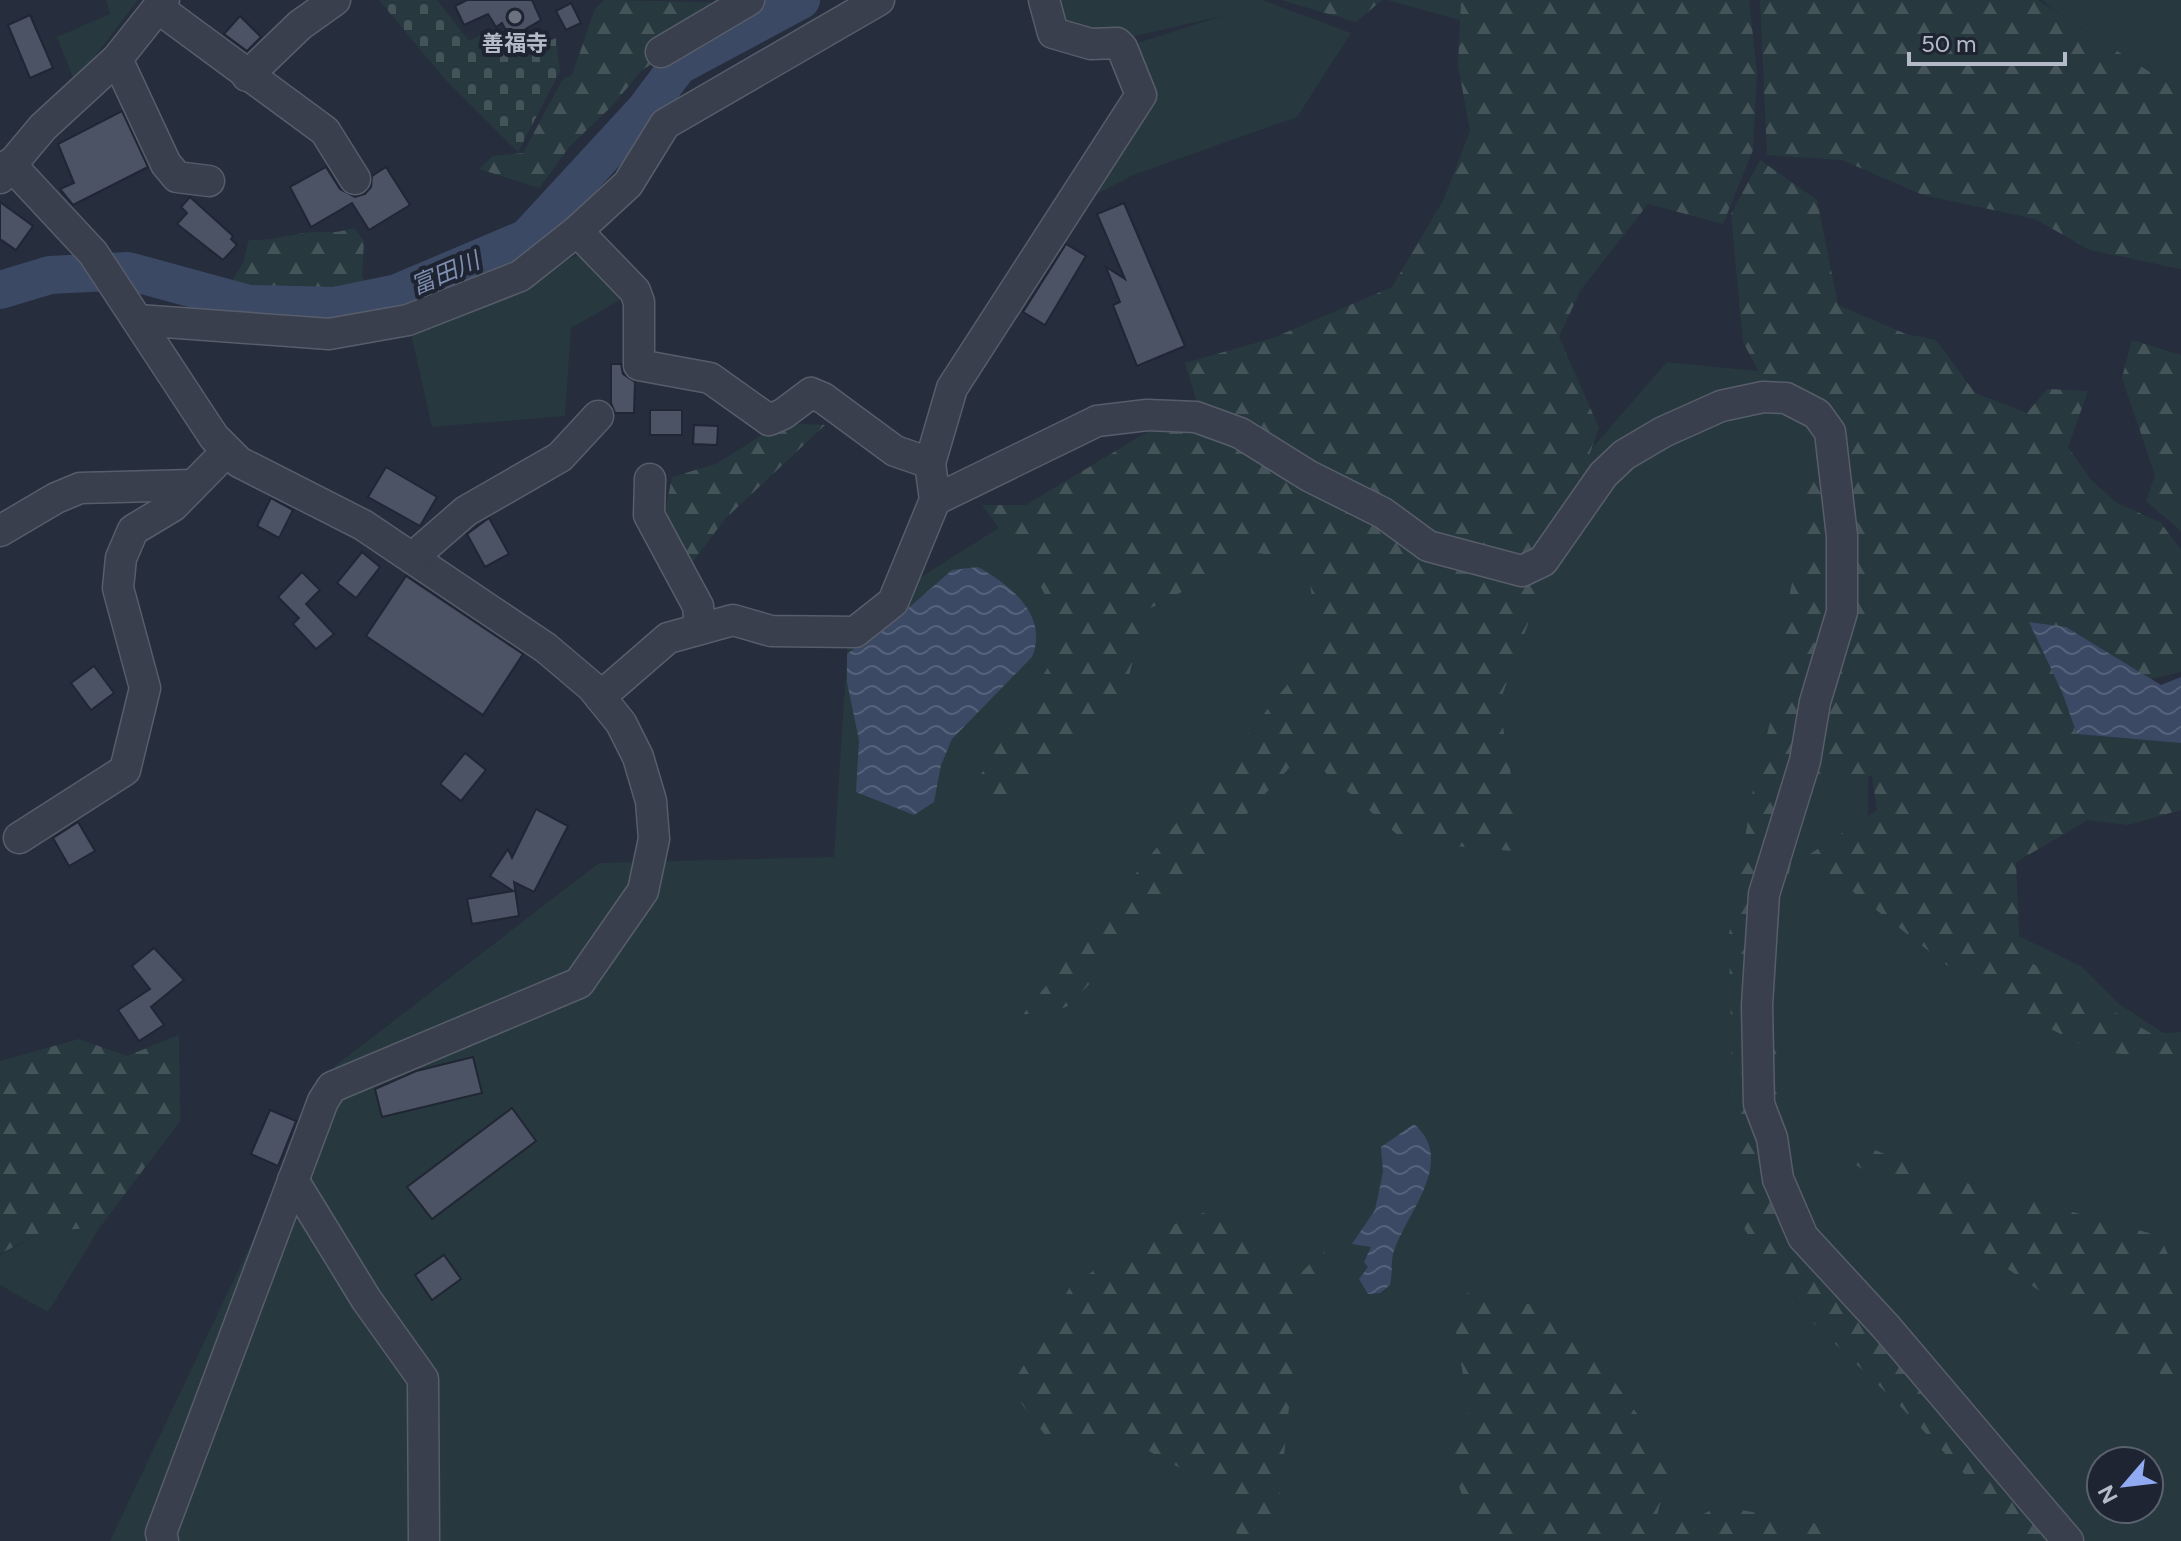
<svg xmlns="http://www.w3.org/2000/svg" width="2181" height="1541" font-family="Figtree,'Noto Sans JP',sans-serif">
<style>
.green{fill:#27393e;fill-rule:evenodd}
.forest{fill:url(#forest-firs)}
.cemetery{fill:url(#cemetery-stones)}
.water{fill:url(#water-waves)}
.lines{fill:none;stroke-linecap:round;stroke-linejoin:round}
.river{stroke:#3c4965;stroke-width:38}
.building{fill:#4c5365;stroke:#202634;stroke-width:2}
.minor-casing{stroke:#575d6b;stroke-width:33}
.minor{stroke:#393f4d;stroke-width:30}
.worship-dot{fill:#6b7280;stroke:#1e2432;stroke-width:3}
.labels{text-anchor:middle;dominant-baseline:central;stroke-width:8;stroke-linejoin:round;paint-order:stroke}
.poi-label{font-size:22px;font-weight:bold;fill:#b5bac8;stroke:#1e2432}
.water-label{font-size:24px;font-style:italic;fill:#7e8eae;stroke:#1e2432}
</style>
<defs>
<pattern id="forest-firs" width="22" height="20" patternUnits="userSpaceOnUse" patternTransform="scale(2)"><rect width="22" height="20" fill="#27393e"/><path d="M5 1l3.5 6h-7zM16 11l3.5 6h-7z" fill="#445458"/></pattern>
<pattern id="cemetery-stones" width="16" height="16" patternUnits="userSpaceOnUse" patternTransform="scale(2)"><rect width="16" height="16" fill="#27393e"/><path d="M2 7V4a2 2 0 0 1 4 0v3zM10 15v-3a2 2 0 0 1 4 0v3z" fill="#445458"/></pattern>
<pattern id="water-waves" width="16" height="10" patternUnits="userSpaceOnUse" patternTransform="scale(2)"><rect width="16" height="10" fill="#3c4965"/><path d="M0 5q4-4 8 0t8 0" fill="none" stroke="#56617a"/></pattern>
</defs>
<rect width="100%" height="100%" fill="#262d3d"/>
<!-- green -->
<g class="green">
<polygon points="106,0 138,0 75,82 57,37 110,14"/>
<polygon points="1051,0 1262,0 1351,33 1297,117 1133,175 1093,196 1140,116 1122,48 1222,16 1122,39 1077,41"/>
<polygon points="1387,0 1461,0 1460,20"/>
<polygon points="2042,0 2181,0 2181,92 2054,10"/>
<polygon points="585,253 627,296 571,328 565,416 432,427 408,320"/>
<path d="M1667 362 1836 379 1872 560 1867 862 2081 966 2119 1004 2181 1044V1541H110L335 1066 599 863 834 857 849 623 1211 393 1534 515ZM2101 1461H2149V1509H2101Z"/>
<polygon points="100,1227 48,1312 0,1285 0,1255 42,1232"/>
</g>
<!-- forest -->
<g class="forest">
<polygon points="604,0 711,2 700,32 641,71 613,105 570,146 539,188 479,169 493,156 523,153 563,79 572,75 595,9"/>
<polygon points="1281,0 1382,0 1356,22"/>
<polygon points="1461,0 1749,0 1757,72 1753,150 1723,224 1648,204 1580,291 1559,337 1599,428 1499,704 1524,852 1406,842 1303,753 1070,1005 1009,1032 1319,645 1309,577 1296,558 1257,553 1145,611 1121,708 991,817 973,787 1067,637 1034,574 982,505 1026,505 1197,402 1185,363 1273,338 1392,287 1444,199 1470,131 1458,65"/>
<polygon points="1760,0 2038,0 2181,92 2181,269 2090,250 2035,219 1923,195 1842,160 1767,155"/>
<polygon points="1760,160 1817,200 1838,305 1906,334 1936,340 1975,393 2027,413 2047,389 2088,391 2068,447 2091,480 2117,503 2160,522 2181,550 2181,672 2151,679 2066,627 2030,623 2057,677 2077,734 2181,743 2181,810 2128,825 2088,820 2016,862 2020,956 2152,1034 2181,1032 2181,1058 2095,1052 1984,994 1807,856 1877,810 1872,776 1817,783 1802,820 1766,966 1784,1114 1779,1200 2061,1541 2028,1541 1900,1406 1785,1296 1735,1213 1729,934 1753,790 1783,671 1788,601 1801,542 1798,477 1843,434 1761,376 1743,342 1731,214"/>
<path d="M354 228 364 241 362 277 369 287 324 297H242L229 286 243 263 249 240C275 241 293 233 315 232 330 232 338 233 354 228Z"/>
<polygon points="2132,340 2181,355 2181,531 2146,501 2155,475 2122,378"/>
<polygon points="781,423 825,425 725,519 691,564 665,512 672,477 716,464"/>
<polygon points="179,1035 180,1121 100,1227 42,1232 0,1254 0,1061 79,1039 127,1056"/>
<polygon points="1857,1143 1938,1175 2160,1236 2181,1284 2173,1312 2181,1315 2181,1388 1849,1160"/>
<polygon points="1211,1210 1301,1273 1327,1246 1298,1322 1275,1541 1240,1541 1217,1488 1134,1443 1045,1435 1010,1388 1070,1287 1144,1236"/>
<path d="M1467 1293 1544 1307 1590 1347 1671 1462 1656 1519 1692 1520 1719 1506 1819 1524 1850 1541H1483C1469 1519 1446 1462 1455 1437 1459 1425 1469 1413 1475 1403L1463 1375 1453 1316Z"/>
</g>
<!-- cemetery -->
<polygon class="cemetery" points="379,0 437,0 469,41 496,27 513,57 556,38 560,71 518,152 444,78"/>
<!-- water -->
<g class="water">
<path d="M978 567C1011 585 1049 616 1032 657L952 739 941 765 934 802 914 815 856 792 859 740 847 682V654L897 618 952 570Z"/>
<polygon points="2029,622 2066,627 2161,685 2181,677 2181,743 2077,734 2062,692"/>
<path d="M1414 1124C1456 1160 1409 1210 1395 1248 1390 1259 1393 1273 1390 1285L1380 1293 1368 1294 1359 1279 1368 1267 1364 1262 1371 1247 1352 1244 1375 1210 1383 1172 1381 1147Z"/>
</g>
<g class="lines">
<!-- river -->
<polyline class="river" points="0,290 50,275 128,271 249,304 334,306 397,293 527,238 645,110 678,66 801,0"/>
</g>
<!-- building -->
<g class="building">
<polygon points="467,0 532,0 541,20 510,38 502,23 496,27 488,14 464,25 455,6"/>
<polygon points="571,3 581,23 566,30 556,11"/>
<polygon points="30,15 53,68 30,78 8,25"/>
<polygon points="240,16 261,37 247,51 224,34"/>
<polygon points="122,111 148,167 73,205 60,189 74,183 58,144"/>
<polygon points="326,167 340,189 355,197 365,194 371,187 372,176 386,167 410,205 369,230 352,203 311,227 290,187"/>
<polygon points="190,197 233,236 231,239 237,245 223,260 177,224 187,213 181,207"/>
<polygon points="0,202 33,226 16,250 0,239"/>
<polygon points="1124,203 1185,346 1137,366 1113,305 1120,302 1106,267 1125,279 1097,214"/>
<polygon points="1066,244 1086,256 1045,325 1023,312"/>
<polygon points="611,364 621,364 623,374 635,382 634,413 615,413 611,403"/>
<rect x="650" y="410" width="32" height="25"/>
<polygon points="694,425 718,426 717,445 693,444"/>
<polygon points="386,467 437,497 420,526 368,497"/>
<polygon points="271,498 293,510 279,538 257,526"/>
<polygon points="489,518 509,554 485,567 467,534"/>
<polygon points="362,552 380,567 356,598 337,583"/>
<polygon points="302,572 320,590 306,604 334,634 316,649 293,624 299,618 278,597"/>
<polygon points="406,576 523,654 483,715 366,636"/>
<polygon points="94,666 114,693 91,710 71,683"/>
<polygon points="465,753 486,770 461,801 440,784"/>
<polygon points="536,809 568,826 534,892 514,882 519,916 472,924 467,899 513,891 490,876 508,849 512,858"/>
<polygon points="78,822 95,851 69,866 53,838"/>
<polygon points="154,948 184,980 151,1007 164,1025 139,1041 118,1010 150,989 132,966"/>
<polygon points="473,1057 482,1093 382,1117 375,1089 416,1071"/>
<polygon points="512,1108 536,1141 432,1219 407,1187"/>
<polygon points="270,1110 296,1121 278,1166 251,1154"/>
<polygon points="444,1255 461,1279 432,1300 415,1275"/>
</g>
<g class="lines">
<defs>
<g id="minor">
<polyline points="158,8 325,131 355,179"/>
<polyline points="661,52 749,0"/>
<polyline points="117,59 166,164 177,177 209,181"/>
<polyline points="247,76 300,25 335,0"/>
<polyline points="10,164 93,253 214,437 239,462 363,525 546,648 592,687 621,723 638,757 651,801 654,839 643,891 579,983 332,1087 323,1101 161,1533 163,1541"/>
<polyline points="0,178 43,127 117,59 164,0"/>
<polyline points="577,231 628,184 665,124 879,0"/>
<polyline points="138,320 329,334 408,320 520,276 577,231 635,291 639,302 639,365 710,378 769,420 783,414 811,393 823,398 895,451 930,463"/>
<polyline points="650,479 649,515 698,606 700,629"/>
<polyline points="935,500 1097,421 1147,415 1196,417 1240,433 1309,476 1383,513 1428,546 1522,571 1543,561 1603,475 1624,455 1663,432 1721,406 1763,397 1786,398 1817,414 1830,432 1842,536 1842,612 1815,702 1805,761 1764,894 1757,1005 1759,1104 1772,1138 1778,1179 1803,1237 1887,1328 2068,1541"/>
<polyline points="0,531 56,498 80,488 193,485"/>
<polyline points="412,558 466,511 560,457 598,416"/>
<polyline points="600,697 668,638 733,620 771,631 855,632 893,602 935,500 930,463 952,388 1141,95 1122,48 1117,43 1091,44 1053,33 1044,0"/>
<polyline points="19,838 125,770 145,688 118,588 121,558 133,530 173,506 227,451"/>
<polyline points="293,1180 366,1299 423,1379 424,1541"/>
</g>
</defs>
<!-- minor casing -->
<use href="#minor" class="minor-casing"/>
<!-- minor -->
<use href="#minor" class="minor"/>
</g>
<!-- markers -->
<circle class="worship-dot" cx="515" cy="17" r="8"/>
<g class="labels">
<!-- poi labels -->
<g class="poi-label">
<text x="515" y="43">善福寺</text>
</g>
<!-- water labels -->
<g class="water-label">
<text transform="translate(445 273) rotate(-23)">富田川</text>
</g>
</g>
<!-- north arrow -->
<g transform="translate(2125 1485) rotate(242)"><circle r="38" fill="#1e2432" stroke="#5a606e" stroke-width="2"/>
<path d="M0-6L14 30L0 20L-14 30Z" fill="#90abf2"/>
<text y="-12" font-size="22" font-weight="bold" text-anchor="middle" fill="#b5bac8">N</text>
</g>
<!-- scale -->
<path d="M1909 52v12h156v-12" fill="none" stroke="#b5bac8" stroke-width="4"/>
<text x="1921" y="52" font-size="24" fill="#b5bac8" stroke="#1e2432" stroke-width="6" paint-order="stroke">50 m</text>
</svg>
